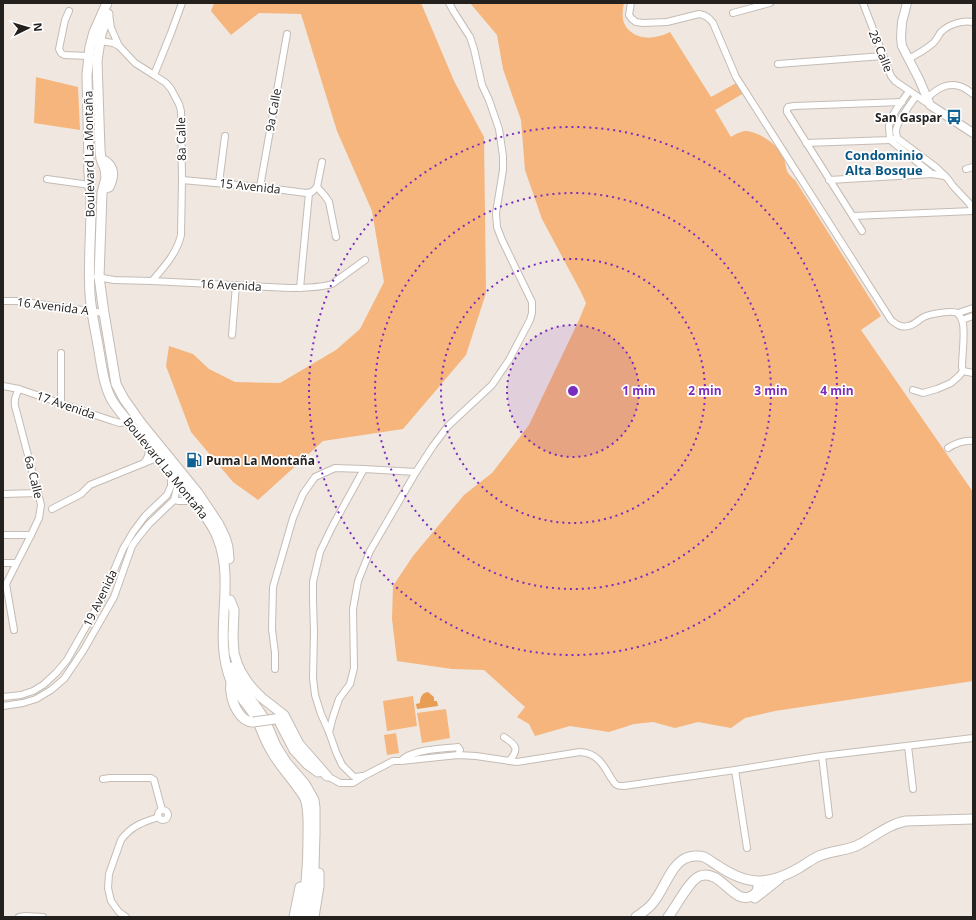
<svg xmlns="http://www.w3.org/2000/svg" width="976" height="920" font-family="'Open Sans',sans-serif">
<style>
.green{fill:#f5b57c}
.water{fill:#e99d54}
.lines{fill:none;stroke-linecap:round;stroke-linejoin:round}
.minor-casing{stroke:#c4bcb5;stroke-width:8}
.tertiary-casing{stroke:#c4bcb5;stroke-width:10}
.secondary-casing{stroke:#c4bcb5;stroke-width:11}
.minor{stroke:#fff;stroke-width:6}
.tertiary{stroke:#fff;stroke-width:8}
.secondary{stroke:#fff;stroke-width:9}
.secondary-bridge-casing{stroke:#c4bcb5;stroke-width:11;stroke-linecap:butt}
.secondary-bridge{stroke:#fff;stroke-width:9}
.ring{fill:none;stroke:#7b2cbf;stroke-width:2;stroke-dasharray:2 4}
.labels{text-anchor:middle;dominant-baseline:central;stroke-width:3.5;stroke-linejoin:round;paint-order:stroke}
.street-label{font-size:12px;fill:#23201e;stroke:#fff}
.poi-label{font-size:12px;font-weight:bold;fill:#23201e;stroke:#fff;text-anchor:end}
.neighbourhood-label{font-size:13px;font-weight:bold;fill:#0a5784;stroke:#fff}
.centre{fill:#7b2cbf;stroke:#fff;stroke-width:2}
.ring-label{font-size:12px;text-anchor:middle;font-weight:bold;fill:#7b2cbf;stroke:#fff;stroke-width:3.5;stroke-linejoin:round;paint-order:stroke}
</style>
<rect width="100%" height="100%" fill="#efe7e0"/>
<!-- green -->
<g class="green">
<polygon points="214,3 421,3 454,81 484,137 486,293 466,355 403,429 323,441 258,500 233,482 191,432 166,366 169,346 193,354 209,369 235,382 280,383 336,350 360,329 384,282 372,211 337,131 301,14 259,13 231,35 211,11"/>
<path d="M470 3H624C623 8 622 14 623 19 625 33 642 40 655 37 661 36 666 34 670 32L711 97 738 82 744 93 715 110 731 137C735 134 740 132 745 131 758 131 778 145 783 156 788 168 783 170 795 180L881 316 861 330 973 492V681L775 711 745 718 731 728 698 722 675 728 653 722 634 724 609 732 570 726 535 736 529 724 517 717 525 707 484 670 452 669 397 661 392 619 393 586 413 556 464 495 492 473 529 425 579 320 586 303 581 292 542 219 525 170 521 120 503 69 497 35Z"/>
<polygon points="36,77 78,87 80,130 34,123"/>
<polygon points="413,696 417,726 387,731 383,701"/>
<polygon points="446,709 450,738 422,743 417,713"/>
<polygon points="396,733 399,753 387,755 384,735"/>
</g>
<!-- water -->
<path class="water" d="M428 692 434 697V701H437L438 706 417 709 416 704 420 703C420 697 422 693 428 692Z"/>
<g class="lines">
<defs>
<g id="minor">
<path d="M631 3 629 15 632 19 636 22 643 23 667 22 699 14C706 15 709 18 713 23L736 77 891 320C896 324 901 328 908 326 915 325 920 318 926 316 932 314 952 310 957 313 960 315 962 320 963 324 965 335 962 355 962 367L963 371 973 373"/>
<polyline points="863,3 891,76 895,81 930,105"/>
<polyline points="69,11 65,20 59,49 61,53 64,55 89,56"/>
<polyline points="733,13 770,3"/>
<path d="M109 14 111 28 119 46 135 63 154 75 166 83 171 89 179 104 181 111 182 180 181 235C177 253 164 267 152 281"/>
<polyline points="100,41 113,43 119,46"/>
<path d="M908 59C916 55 925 50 932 44 936 41 938 36 941 32 949 24 963 20 973 22"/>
<polyline points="778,64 883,56"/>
<polyline points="154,75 171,33 182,3"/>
<path d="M909 91C902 102 891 114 889 126 889 131 890 136 890 140L932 174 945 176"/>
<path d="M916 96C911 103 896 123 896 131 896 134 897 136 897 138L937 168 948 179 953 186 969 203 973 209"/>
<path d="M927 98C936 90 946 82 959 86 964 87 969 91 973 94"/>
<polyline points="806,143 890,140 894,139"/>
<polyline points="966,169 973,167"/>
<polyline points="47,179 90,185"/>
<polyline points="182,180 260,187 306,193 312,192 317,187"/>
<polyline points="829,180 933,174"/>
<polyline points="219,183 225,136"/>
<polyline points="260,187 287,34"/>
<polyline points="317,187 325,196 329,202 336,237"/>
<polyline points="317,187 322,162"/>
<polyline points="853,216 973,211"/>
<polyline points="862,231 787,112 787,109 788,107 794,106 902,102"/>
<path d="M97 277 114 280 152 281 289 288C302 288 320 288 332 284L365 260"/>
<polyline points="300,288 309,193"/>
<polyline points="3,301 17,301 104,313"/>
<polyline points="958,313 973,308"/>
<polyline points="962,320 973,316"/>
<polyline points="232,335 236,285"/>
<polyline points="3,386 19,389 92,414 113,421 120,423 128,421"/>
<polyline points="913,390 923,393 937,389 951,383 959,376 963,371"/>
<polyline points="61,403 61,353"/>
<path d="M948 448C956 443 963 440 973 441"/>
<path d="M144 463C149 456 150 452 147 445"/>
<polyline points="3,494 38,493"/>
<polyline points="174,500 179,501 193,501"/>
<polyline points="52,509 81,494 90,485 159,457"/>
<polyline points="3,535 31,535"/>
<polyline points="3,563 16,563"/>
<path d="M14 630 6 584 31 535 39 518 41 505 38 493 15 406C14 399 16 395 19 389"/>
<polyline points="275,669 275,653 272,629 273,587 293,518 303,494 315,477 335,468 364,469 416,472"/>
<polyline points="3,697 21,695 33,691 43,685 56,673 67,660 92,616 104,594 123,549 133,532 145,516 167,495 171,486 171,474"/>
<polyline points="3,706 23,703 36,699 51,690 64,679 83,651 114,597 132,546 140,535 149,524 174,500 179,480"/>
<polyline points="329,732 333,717 339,699 350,684 354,668 353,609 358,581 370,551 416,472 433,446 448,426 492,385 509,360 530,320 532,313 532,302 502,240 497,227 496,213 503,170 503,156 499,129 489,100 482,85 474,49 470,37 454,12 449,3"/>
<path d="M504 737C516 745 520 749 509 761"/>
<polyline points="908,746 913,789"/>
<polyline points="822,756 829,815"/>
<path d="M401 761C411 749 443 749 458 747L460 750 458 755"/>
<polyline points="735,770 747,848"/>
<path d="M327 776 340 783H353L364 776 393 761H401L458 755 476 756 517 762 580 752C597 753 603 764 611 778 613 780 614 784 617 785 618 786 622 786 624 786L735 770 822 756 973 738"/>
<polyline points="362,776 356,777 353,776 342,765 336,752 329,732 321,714 315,695 313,678 314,632 313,600 313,582 320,552 332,527 364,469"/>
<polyline points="103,779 110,778 151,778 154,780 162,810"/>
<circle cx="163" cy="815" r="5"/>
<polyline points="19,917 25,916 43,917"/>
<path d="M126 917 119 912 111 901 108 888 109 874 121 840C131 826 143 822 159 817"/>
</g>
<polyline id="tertiary" points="907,3 902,22 901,38 902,46 919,79 930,105 973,133"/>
<g id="secondary">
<path d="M107 3 94 32 90 47 89 56 87 75 89 163C88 171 90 179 90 187 91 194 91 201 91 208 91 236 88 265 90 294 91 313 96 332 99 351 102 368 104 387 113 402 123 417 136 430 147 443 163 462 178 481 193 501 203 513 213 525 218 539 236 584 212 636 231 681 236 694 247 703 254 715 261 726 264 740 272 752 279 765 290 776 298 788 302 793 305 797 306 802 309 814 308 828 308 839 308 866 306 891 301 917"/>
<polyline points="108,14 101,34 97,61 100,150 101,159 105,169 106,178 102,193 99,277 104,313 116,384 124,399 141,423 198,493 218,523 225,537 228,547 229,559"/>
<path d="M104 188 109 187C114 177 115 168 105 161"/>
<polyline points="230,600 234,610 233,637 234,653 237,663 241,672 248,683 255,691 262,698 284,715 299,744 327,776"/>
<polyline points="232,667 238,681 264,718 276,746 286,762 305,784 314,800 315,808 315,833 314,867 312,895 307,917"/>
<path d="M231 682C231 685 230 689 231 692 232 703 240 722 253 722"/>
<polyline points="275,719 278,719 280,723 294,750 307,764 318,772"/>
<polyline points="755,898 779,879"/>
<polyline points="294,917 300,887"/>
<polyline points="314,917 319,886 319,873"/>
<path d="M636 917C642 913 648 909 652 904 664 891 670 865 686 858 691 856 699 855 704 857 709 859 713 863 717 865 730 874 745 882 762 881 775 880 787 875 799 868 806 864 812 859 819 856 833 850 848 851 860 844 875 836 889 824 906 821L973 819"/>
<path d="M668 917C676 907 690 879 700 876 715 870 727 890 739 896 748 900 759 895 758 885L760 882 763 881"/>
</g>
</defs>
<!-- minor casing -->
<use href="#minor" class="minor-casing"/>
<!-- tertiary casing -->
<use href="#tertiary" class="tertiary-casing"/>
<!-- secondary casing -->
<use href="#secondary" class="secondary-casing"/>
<!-- minor -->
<use href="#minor" class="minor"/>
<!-- tertiary -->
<use href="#tertiary" class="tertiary"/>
<!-- secondary -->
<use href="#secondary" class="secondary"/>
<defs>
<polyline id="secondary-bridge" points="253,722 275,719"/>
</defs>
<!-- secondary-bridge casing -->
<use href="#secondary-bridge" class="secondary-bridge-casing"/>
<!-- secondary-bridge -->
<use href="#secondary-bridge" class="secondary-bridge"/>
</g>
<!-- distance rings -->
<circle cx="573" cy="391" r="66" fill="#7b2cbf" fill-opacity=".12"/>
<g class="ring">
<circle cx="573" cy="391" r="66"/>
<circle cx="573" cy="391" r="132"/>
<circle cx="573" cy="391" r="198"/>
<circle cx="573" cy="391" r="264"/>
</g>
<!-- icons -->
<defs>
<symbol id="bus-bare" viewBox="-9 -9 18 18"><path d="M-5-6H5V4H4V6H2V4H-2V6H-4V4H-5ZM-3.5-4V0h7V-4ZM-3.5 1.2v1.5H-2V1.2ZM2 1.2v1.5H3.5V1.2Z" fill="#0e6293" stroke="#fff" stroke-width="2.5" paint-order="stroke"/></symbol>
<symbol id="fuel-bare" viewBox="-9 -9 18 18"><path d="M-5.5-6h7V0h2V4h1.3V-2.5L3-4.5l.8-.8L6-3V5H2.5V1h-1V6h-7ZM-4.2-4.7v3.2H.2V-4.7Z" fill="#0e6293" stroke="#fff" stroke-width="2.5" paint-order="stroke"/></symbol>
</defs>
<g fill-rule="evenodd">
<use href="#bus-bare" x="943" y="106" width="22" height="22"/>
<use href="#fuel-bare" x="183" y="449" width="22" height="22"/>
</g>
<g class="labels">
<!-- street labels -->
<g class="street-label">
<text transform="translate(881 51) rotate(68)">28 Calle</text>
<text transform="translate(273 110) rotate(-80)">9a Calle</text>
<text transform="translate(181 139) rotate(-91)">8a Calle</text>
<text transform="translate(89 154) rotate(-91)">Boulevard La Montaña</text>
<text transform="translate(250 186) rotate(6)">15 Avenida</text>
<text transform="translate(231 285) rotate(3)">16 Avenida</text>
<text transform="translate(53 306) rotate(7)">16 Avenida A</text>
<text transform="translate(66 405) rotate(19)">17 Avenida</text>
<text transform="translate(166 468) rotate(51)">Boulevard La Montaña</text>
<text transform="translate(34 477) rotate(76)">6a Calle</text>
<text transform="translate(100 598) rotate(-64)">19 Avenida</text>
</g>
<!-- poi labels -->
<g class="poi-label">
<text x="942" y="117">San Gaspar</text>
<text x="206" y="460" text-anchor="start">Puma La Montaña</text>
</g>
<!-- neighbourhood labels -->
<g class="neighbourhood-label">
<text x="884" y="155">Condominio<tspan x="884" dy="15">Alta Bosque</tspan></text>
</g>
</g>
<circle cx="573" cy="391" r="6" class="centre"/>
<g class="ring-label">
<text x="639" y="395">1 min</text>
<text x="705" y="395">2 min</text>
<text x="771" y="395">3 min</text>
<text x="837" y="395">4 min</text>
</g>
<!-- border -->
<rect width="976" height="920" fill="none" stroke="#23201e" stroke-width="8"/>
<!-- north arrow -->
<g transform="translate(28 28) rotate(85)" stroke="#ffffff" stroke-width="3" paint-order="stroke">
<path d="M0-3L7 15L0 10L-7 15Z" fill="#23201e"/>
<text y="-6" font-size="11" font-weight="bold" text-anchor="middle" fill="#23201e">N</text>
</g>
</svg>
